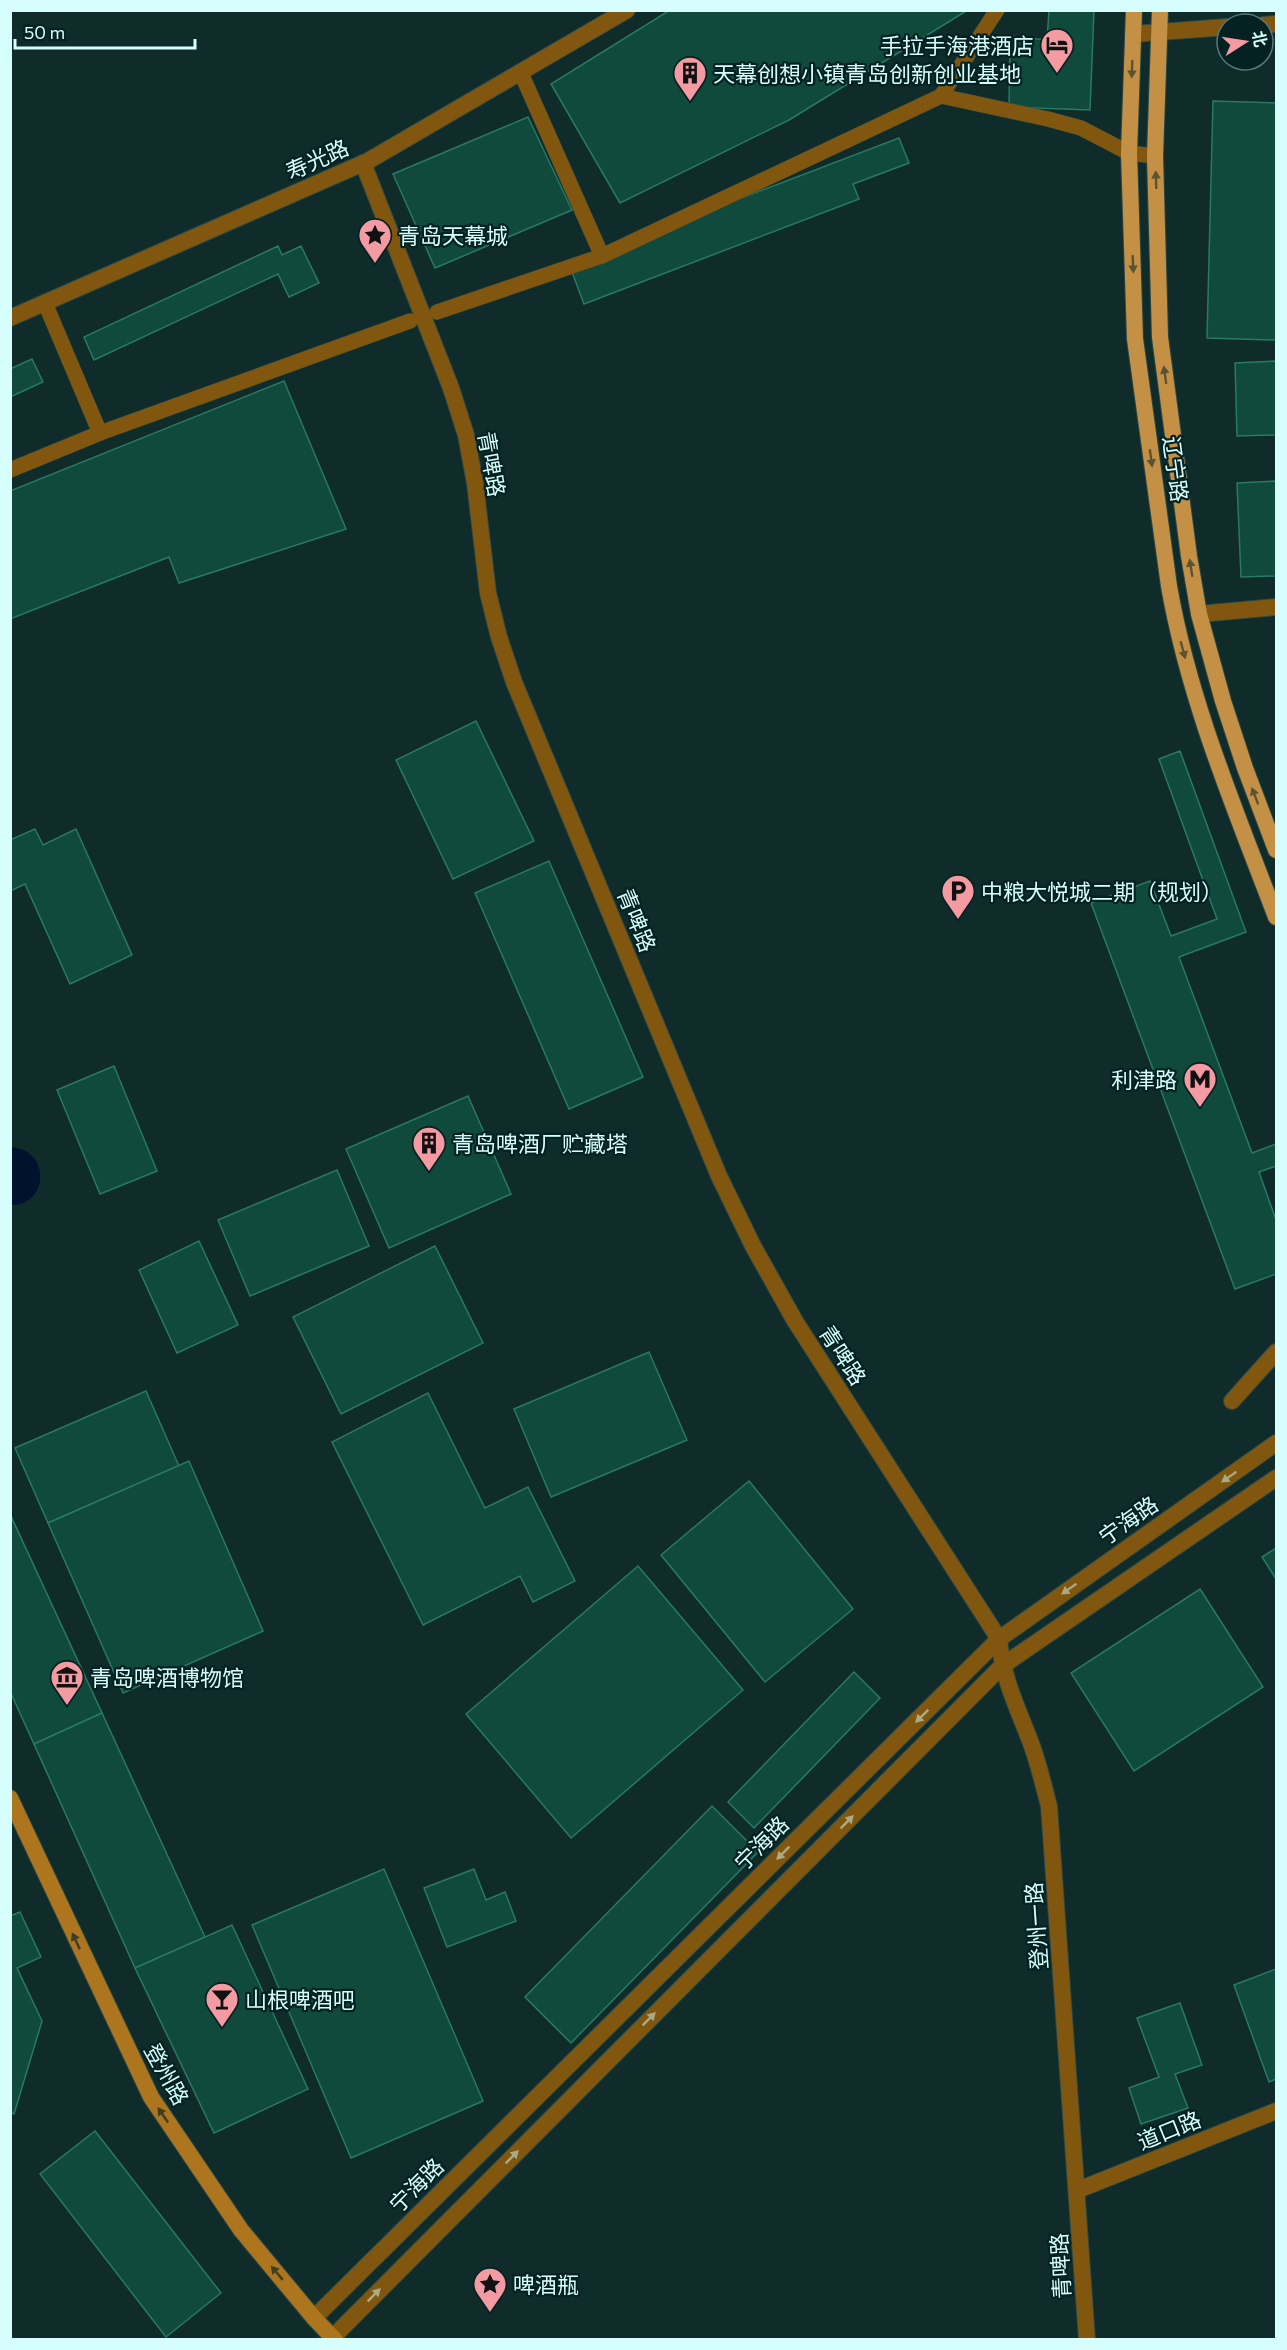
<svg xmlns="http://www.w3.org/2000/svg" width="1287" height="2350" font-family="Commissioner,'Noto Sans SC',sans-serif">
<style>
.water{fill:#00122d}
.building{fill:#0f4a3c;stroke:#297965;stroke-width:1.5}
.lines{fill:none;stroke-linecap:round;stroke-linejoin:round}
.pedestrian-casing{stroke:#2b4947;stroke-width:16}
.minor-casing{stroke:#2b4947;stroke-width:18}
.tertiary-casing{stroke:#2b4947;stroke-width:18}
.secondary-casing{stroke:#2b4947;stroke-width:18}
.primary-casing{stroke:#2b4947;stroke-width:18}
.pedestrian{stroke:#815710;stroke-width:15}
.minor{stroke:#815710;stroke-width:16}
.tertiary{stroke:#815710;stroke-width:16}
.secondary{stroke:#ac751e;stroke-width:16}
.primary{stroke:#c49046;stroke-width:16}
.oneway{fill:#5b5332}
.oneway2{fill:#abaa86}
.oneway3{fill:#3f3e20}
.labels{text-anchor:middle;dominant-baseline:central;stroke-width:4.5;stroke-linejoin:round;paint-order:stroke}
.poi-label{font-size:22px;fill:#d5fefc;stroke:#052121;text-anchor:start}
.street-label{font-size:22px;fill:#d5fefc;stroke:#052121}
</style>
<rect width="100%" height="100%" fill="#0f2b2a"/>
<!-- water -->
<path class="water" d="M11 1147C51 1150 49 1205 11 1205Z"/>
<!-- building -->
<g class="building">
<polygon points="670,10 968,10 789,120 620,203 551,84"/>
<polygon points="1049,10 1094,10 1090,110 1009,107 1010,36 1047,40"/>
<polygon points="1213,101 1276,103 1276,340 1207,338"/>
<polygon points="528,117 572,210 435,268 393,174"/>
<polygon points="899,138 909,163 853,184 859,199 584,304 569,264"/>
<polygon points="278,246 282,255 301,246 319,283 289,297 278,274 94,360 84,337"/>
<polygon points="32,359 43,382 10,397 10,369"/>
<polygon points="1276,361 1276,435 1237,436 1235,363"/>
<polygon points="284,381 346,529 179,583 169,557 10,619 10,491"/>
<polygon points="1276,481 1276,576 1241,577 1237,483"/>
<polygon points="476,721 534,841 453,879 396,760"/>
<polygon points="1180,751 1246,932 1179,957 1252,1153 1276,1144 1276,1166 1259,1172 1276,1220 1276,1274 1235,1289 1091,903 1150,881 1171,936 1217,919 1159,759"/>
<polygon points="35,829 43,845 76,829 132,955 70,984 25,884 10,891 10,840"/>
<polygon points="549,861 643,1077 569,1109 475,893"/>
<polygon points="114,1066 157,1171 100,1194 57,1090"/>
<polygon points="468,1096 511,1194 389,1248 346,1149"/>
<polygon points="337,1170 369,1246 250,1296 218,1220"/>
<polygon points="199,1241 238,1325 177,1353 139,1270"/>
<polygon points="435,1246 483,1343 341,1414 293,1317"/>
<polygon points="649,1352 687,1440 551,1497 514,1409"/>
<polygon points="146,1391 179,1466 48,1523 15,1448"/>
<polygon points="428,1393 485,1508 528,1487 575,1581 533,1602 520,1576 423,1625 332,1442"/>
<polygon points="189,1461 263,1631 123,1693 48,1523"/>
<polygon points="749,1481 853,1609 765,1682 661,1555"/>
<polygon points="10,1514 102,1713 34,1744 10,1691"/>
<polygon points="1276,1548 1276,1579 1262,1557"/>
<polygon points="638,1566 743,1690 571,1838 466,1714"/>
<polygon points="1200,1589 1263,1687 1134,1771 1071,1673"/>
<polygon points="854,1672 880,1698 754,1828 728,1802"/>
<polygon points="102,1713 205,1937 135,1968 34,1744"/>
<polygon points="712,1806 758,1852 571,2043 525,1997"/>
<polygon points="384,1869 483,2101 351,2158 252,1925"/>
<polygon points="474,1869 486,1900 505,1892 516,1921 447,1947 424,1888"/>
<polygon points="20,1912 41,1957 17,1968 42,2021 14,2114 10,2112 10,1916"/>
<polygon points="232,1925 308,2089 214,2133 135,1968"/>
<polygon points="1276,1969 1276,2079 1269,2082 1234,1985"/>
<polygon points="1180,2003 1202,2065 1175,2074 1188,2108 1141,2124 1129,2088 1159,2077 1137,2018"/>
<polygon points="95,2131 221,2293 166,2337 40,2174"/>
</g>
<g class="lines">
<defs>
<g id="pedestrian">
<polyline points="997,10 941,96 1048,119 1081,128 1129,153 1155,156"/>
<polyline points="521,73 602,256"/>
<polyline points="45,303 100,433"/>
<polyline points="437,312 602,256 941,96"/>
<polyline points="10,470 100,433 410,321"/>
</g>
<g id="minor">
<polyline points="1263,25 1276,24"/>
<polyline points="1133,34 1227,27"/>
<polyline points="10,318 368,161 627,10"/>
<polyline points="1199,614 1276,607"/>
<polyline points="1232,1401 1276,1352"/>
<polyline points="1078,2190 1276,2111"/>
</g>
<g id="tertiary">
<path d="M363 163 451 388 466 435 475 483 488 593 499 637 514 682 719 1176 753 1246 795 1321 999 1639C1003 1678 1015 1702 1029 1738 1038 1760 1043 1784 1049 1806L1087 2340"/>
<polyline points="314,2318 999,1639 1276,1443"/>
<polyline points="333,2337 1002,1666 1276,1478"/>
</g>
<polyline id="secondary" points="10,1798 151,2097 241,2230 314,2318 335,2340"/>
<g id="primary">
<path d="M1134 10 1129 153 1135 339 1169 586C1189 701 1235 809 1276 917"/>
<polyline points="1160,10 1155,156 1160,337 1189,556 1199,614 1223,701 1245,768 1276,850"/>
</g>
</defs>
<!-- pedestrian casing -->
<use href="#pedestrian" class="pedestrian-casing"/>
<!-- minor casing -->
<use href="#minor" class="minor-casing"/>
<!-- tertiary casing -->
<use href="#tertiary" class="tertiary-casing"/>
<!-- secondary casing -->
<use href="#secondary" class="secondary-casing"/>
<!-- primary casing -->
<use href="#primary" class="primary-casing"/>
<!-- pedestrian -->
<use href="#pedestrian" class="pedestrian"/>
<!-- minor -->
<use href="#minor" class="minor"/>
<!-- tertiary -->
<use href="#tertiary" class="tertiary"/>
<!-- secondary -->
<use href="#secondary" class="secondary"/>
<!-- primary -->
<use href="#primary" class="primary"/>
</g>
<!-- one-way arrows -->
<defs><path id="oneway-solid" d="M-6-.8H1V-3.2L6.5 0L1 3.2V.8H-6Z" transform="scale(1.5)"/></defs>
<g class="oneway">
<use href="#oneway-solid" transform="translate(1132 69) rotate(92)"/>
<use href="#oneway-solid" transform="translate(1156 180) rotate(-92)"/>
<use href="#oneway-solid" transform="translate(1133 264) rotate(88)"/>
<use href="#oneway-solid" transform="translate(1165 375) rotate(-98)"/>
<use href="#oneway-solid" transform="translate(1151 458) rotate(82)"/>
<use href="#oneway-solid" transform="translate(1191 568) rotate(-99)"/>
<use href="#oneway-solid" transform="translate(1183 650) rotate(75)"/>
<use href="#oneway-solid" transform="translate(1255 796) rotate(-111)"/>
</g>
<g class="oneway2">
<use href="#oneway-solid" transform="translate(1229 1477) rotate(145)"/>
<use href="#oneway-solid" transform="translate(1069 1589) rotate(145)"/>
<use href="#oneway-solid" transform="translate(922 1716) rotate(135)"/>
<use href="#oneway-solid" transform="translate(847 1822) rotate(-45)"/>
<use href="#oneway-solid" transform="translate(783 1853) rotate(135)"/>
<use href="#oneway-solid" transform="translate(649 2019) rotate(-45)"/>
<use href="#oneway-solid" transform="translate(512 2157) rotate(-45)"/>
<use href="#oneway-solid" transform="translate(374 2295) rotate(-45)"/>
</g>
<g class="oneway3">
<use href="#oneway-solid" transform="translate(76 1941) rotate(-115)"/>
<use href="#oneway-solid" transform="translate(163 2115) rotate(-124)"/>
<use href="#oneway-solid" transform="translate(277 2273) rotate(-130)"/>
</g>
<!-- icons -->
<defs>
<symbol id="hotel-pin" viewBox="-11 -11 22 30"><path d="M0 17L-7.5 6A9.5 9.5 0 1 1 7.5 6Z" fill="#f49aa3" stroke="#052121"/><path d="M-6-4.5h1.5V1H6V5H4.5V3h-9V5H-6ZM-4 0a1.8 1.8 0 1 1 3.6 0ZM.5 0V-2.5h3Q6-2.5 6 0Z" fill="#111"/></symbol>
<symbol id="building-pin" viewBox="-11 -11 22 30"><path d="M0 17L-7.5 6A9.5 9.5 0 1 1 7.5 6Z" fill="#f49aa3" stroke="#052121"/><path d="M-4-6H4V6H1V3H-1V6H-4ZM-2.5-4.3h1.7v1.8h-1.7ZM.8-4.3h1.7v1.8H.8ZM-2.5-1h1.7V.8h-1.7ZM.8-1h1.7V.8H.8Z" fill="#111"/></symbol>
<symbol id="sight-pin" viewBox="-11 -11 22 30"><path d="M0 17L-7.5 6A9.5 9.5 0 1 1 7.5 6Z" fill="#f49aa3" stroke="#052121"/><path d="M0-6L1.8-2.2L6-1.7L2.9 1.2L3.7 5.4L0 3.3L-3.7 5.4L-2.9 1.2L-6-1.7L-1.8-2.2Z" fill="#111"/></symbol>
<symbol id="parking-pin" viewBox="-11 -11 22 30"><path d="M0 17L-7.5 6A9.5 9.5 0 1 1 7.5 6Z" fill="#f49aa3" stroke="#052121"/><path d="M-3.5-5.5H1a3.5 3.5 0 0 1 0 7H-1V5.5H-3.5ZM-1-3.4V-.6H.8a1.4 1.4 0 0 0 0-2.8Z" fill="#111"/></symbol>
<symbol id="metro-pin" viewBox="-11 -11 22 30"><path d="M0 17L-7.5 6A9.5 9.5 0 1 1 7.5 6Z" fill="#f49aa3" stroke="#052121"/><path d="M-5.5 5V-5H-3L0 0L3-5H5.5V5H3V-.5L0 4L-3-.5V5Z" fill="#111"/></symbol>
<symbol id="museum-pin" viewBox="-11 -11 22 30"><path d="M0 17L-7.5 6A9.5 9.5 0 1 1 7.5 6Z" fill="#f49aa3" stroke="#052121"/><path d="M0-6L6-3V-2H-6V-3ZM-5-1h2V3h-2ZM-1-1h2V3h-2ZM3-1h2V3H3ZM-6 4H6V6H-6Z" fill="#111"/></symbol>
<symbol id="bar-pin" viewBox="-11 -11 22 30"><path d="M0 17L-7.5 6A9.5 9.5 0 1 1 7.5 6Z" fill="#f49aa3" stroke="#052121"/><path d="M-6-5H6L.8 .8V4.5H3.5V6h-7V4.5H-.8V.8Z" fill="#111"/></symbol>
</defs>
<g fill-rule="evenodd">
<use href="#hotel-pin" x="1038" y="26" width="38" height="52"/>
<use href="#building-pin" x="671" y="54" width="38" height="52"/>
<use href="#sight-pin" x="356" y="216" width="38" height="52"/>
<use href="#parking-pin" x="939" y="872" width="38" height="52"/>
<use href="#metro-pin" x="1181" y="1060" width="38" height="52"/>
<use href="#building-pin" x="410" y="1124" width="38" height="52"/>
<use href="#museum-pin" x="48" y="1658" width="38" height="52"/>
<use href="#bar-pin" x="203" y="1980" width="38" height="52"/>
<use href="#sight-pin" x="471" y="2265" width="38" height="52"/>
</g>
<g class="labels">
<!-- poi labels -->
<g class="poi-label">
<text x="1034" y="45" text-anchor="end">手拉手海港酒店</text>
<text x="713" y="73">天幕创想小镇青岛创新创业基地</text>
<text x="398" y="235">青岛天幕城</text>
<text x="981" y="891">中粮大悦城二期（规划）</text>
<text x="1177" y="1079" text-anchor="end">利津路</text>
<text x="452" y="1143">青岛啤酒厂贮藏塔</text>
<text x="90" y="1677">青岛啤酒博物馆</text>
<text x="245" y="1999">山根啤酒吧</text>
<text x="513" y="2284">啤酒瓶</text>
</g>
<!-- street labels -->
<g class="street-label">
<text transform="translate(317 159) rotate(-24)">寿光路</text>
<text transform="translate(492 464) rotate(80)">青啤路</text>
<text transform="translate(1176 469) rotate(82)">辽宁路</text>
<text transform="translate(637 920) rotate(68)">青啤路</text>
<text transform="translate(843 1355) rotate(57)">青啤路</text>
<text transform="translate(1128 1520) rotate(-35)">宁海路</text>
<text transform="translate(761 1843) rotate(-45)">宁海路</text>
<text transform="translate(1036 1926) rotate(-94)">登州一路</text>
<text transform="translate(167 2074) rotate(61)">登州路</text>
<text transform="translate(1169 2130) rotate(-22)">道口路</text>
<text transform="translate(416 2185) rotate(-45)">宁海路</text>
<text transform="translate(1060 2266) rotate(-93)">青啤路</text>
</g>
</g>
<!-- border -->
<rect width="1287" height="2350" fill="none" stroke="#d5fefc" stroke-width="24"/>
<!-- north arrow -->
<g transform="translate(1245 42) rotate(78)"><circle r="28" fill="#052121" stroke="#587979" stroke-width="1.5"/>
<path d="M0-4.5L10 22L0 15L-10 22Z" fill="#f49aa3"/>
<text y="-9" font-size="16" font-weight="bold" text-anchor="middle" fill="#d5fefc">北</text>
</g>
<!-- scale -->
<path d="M15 39v9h180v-9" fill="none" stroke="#d5fefc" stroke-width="3"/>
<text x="24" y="39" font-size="18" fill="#d5fefc" stroke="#052121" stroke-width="4.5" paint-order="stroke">50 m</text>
</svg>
